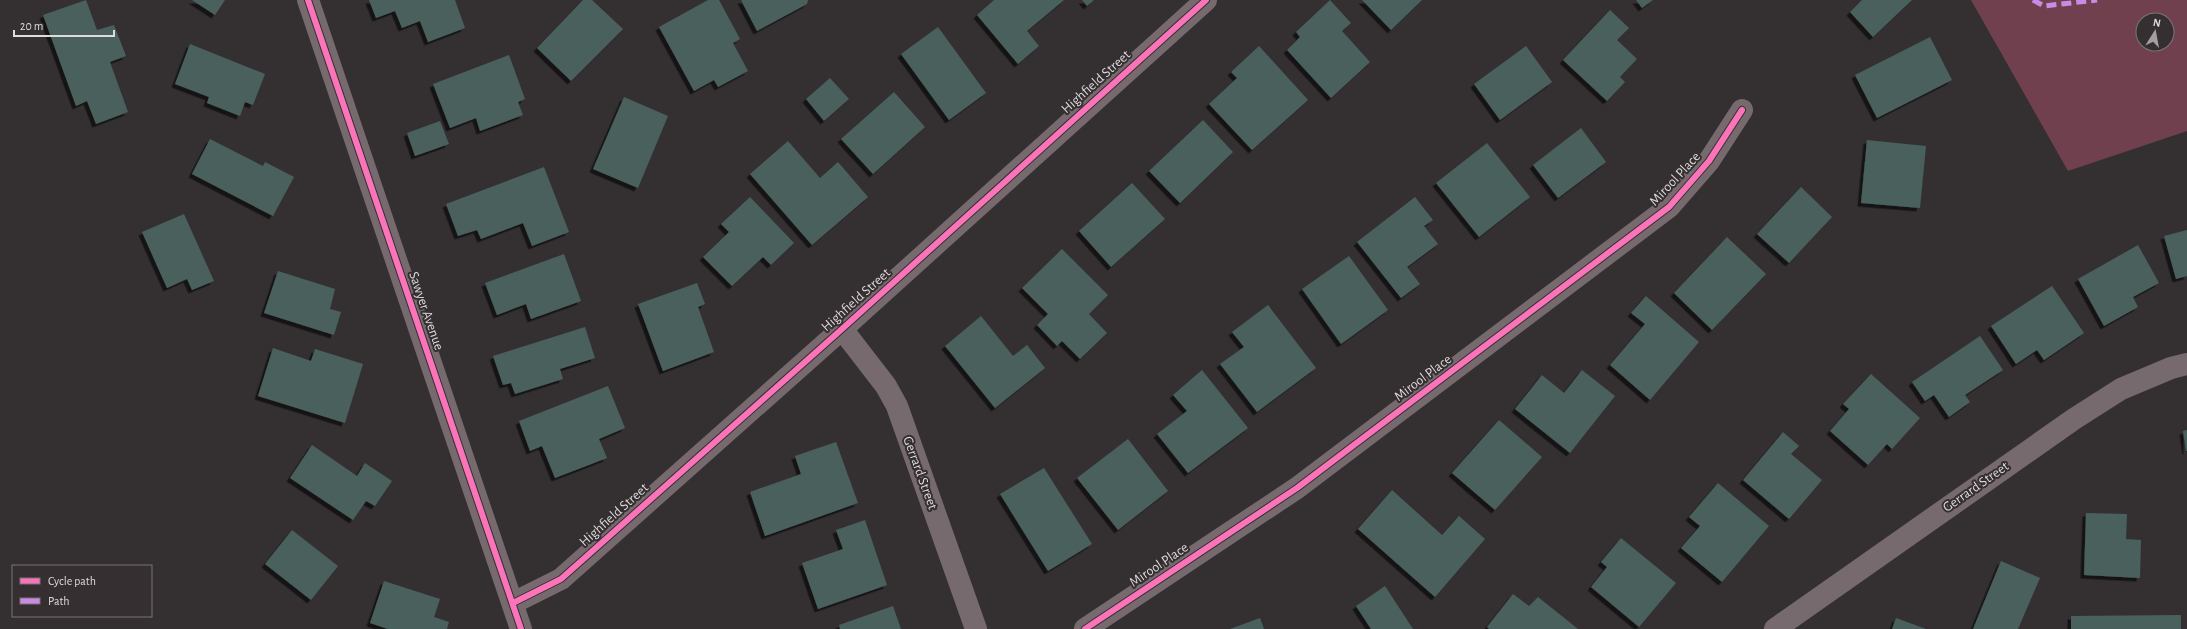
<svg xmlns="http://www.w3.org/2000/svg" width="2187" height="629" font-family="'Alegreya Sans',sans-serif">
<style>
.green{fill:#70404e;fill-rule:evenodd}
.building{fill:#4a605d;filter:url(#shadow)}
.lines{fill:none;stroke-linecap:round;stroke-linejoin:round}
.minor{stroke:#766a6e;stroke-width:22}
.quiet{stroke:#ca8be6;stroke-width:5;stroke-dasharray:10 5;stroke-linecap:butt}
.cycleway-casing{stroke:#352f31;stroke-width:8}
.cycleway{stroke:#fb73b8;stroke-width:6}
.labels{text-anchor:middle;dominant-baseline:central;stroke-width:4;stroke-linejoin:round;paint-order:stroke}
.street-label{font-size:14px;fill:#dfdbdc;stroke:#352f31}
</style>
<defs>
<filter id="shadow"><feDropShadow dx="-3.5" dy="3.5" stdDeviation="0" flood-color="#0009"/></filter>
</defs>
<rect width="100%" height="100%" fill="#343032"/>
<!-- green -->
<path class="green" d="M1971 0H2187V131L2068 171ZM2143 20H2167V44H2143Z"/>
<!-- building -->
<g class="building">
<polygon points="86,0 97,30 114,25 126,56 110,62 128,112 96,124 87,101 76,106 43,15"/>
<polygon points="192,0 225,0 215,15"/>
<polygon points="369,0 455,0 465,28 428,42 420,21 402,28 395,11 376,18"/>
<polygon points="583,0 592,0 623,29 571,81 537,48"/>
<polygon points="708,0 719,0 740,39 733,43 748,71 718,87 714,80 694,91 659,27"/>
<polygon points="741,0 808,0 807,4 757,31"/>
<polygon points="994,0 1064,0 1027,31 1039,46 1018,64 977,15"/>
<polygon points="1082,0 1094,0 1087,6"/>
<polygon points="1330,0 1351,23 1342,31 1370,62 1331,98 1287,50 1300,37 1296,32"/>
<polygon points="1362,0 1422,0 1391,30"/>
<polygon points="1636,0 1653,0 1642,8"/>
<polygon points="1862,0 1912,0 1873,37 1850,12"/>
<polygon points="1610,10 1629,28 1617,40 1637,59 1620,77 1625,82 1607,101 1563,60"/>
<polygon points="938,27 986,93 949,120 901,54"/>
<polygon points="1930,37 1952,80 1877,118 1855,75"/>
<polygon points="190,44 265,74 253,105 245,102 240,116 207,103 209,97 175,84"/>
<polygon points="1259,46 1308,100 1252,150 1209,104 1237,78 1231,72"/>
<polygon points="1526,46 1552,82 1500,120 1474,84"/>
<polygon points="509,55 525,99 518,102 523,115 480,131 476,118 450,128 433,84"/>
<polygon points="830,78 849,99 824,121 806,99"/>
<polygon points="894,92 925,127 873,174 841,139"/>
<polygon points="624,97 668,116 638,188 593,169"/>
<polygon points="1203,120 1233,152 1180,203 1149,171"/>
<polygon points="440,121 449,144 415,156 407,133"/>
<polygon points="1581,128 1606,162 1558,198 1533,165"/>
<polygon points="210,139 263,166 265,162 294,177 273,216 192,174"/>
<polygon points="1867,140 1926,146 1920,208 1861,203"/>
<polygon points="788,141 820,178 838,162 868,197 812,245 750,174"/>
<polygon points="1487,143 1530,197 1479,237 1436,183"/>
<polygon points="544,167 569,232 532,246 523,223 481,239 477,230 458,236 446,204"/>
<polygon points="1132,183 1165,219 1111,267 1079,231"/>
<polygon points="1801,187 1832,217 1789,263 1757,234"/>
<polygon points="750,197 794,243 771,265 763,257 732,286 703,257 729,232 721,224"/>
<polygon points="1415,197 1433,220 1424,226 1438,244 1407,267 1420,284 1401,298 1357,242"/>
<polygon points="184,214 214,281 192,290 187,279 167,288 142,232"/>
<polygon points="2187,230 2187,276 2176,279 2164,236"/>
<polygon points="1727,237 1766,274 1712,330 1674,293"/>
<polygon points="2138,245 2159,283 2133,297 2138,307 2104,326 2078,279"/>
<polygon points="1062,249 1108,295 1089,314 1107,333 1080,359 1062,341 1057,346 1037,325 1048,314 1022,288"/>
<polygon points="564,254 581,301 531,319 526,304 497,315 485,283"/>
<polygon points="1349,256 1388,310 1341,344 1302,289"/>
<polygon points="278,271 335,289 330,309 341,312 334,335 264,313"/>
<polygon points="697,283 705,304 698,307 714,352 663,371 638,304"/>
<polygon points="2052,286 2084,333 2044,360 2037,350 2016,364 1991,326"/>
<polygon points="1646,296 1699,342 1650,400 1610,365 1645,324 1631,313"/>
<polygon points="1268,305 1316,368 1257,412 1220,364 1244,347 1232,332"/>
<polygon points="981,316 1013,356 1027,345 1045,368 995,408 945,346"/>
<polygon points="585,327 595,358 560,369 563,379 515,394 511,383 503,385 493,356"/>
<polygon points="1980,336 2003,370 1965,395 1970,402 1949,417 1934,395 1925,401 1912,382"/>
<polygon points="273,348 311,361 315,349 363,364 345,423 258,396"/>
<polygon points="1202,370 1248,428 1188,473 1157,434 1187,411 1173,395"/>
<polygon points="1582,370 1615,396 1570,453 1515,409 1542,375 1564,393"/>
<polygon points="1871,374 1920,418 1892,449 1887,444 1868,465 1830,431 1849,409 1843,404"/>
<polygon points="608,386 625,428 599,439 607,458 555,478 542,446 530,451 519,421"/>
<polygon points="1499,420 1542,457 1495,510 1452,473"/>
<polygon points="2187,430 2187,451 2186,451 2183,431"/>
<polygon points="1783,432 1799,446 1791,454 1822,480 1789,519 1743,480"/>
<polygon points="1128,439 1168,491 1118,530 1077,478"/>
<polygon points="836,442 858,503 765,536 750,492 801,474 795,456"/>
<polygon points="312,445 357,476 365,463 392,481 375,506 366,501 353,520 290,478"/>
<polygon points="1044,468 1092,544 1048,571 1000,494"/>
<polygon points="1718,483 1769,526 1722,582 1681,548 1700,526 1689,517"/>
<polygon points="1392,490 1442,535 1459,516 1485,539 1435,597 1358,529"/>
<polygon points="2086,513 2127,514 2126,539 2141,540 2140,578 2084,575"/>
<polygon points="865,520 887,585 818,609 802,563 843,549 836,530"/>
<polygon points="292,530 338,566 311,600 265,564"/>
<polygon points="1621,538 1676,583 1639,627 1591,587 1607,567 1601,562"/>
<polygon points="2001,561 2040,578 2018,629 1973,629"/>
<polygon points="384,581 440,599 434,617 449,622 447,629 388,629 370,623"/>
<polygon points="1385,586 1413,629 1371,629 1356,606"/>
<polygon points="1513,594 1529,606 1538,597 1578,629 1489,629 1487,627"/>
<polygon points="893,606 901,629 840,629 839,625"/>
<polygon points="2181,615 2181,629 2071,629 2071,616"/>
<polygon points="1260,618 1264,629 1230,629"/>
<polygon points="1896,618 1926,629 1892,629"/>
</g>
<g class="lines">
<!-- minor -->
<g class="minor">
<polyline points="308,0 521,629"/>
<polyline points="842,329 886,386 897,406 976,629"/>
<polyline points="513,603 561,579 842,329 1206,0"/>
<polyline points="1085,629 1297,488 1669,207 1709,161 1742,110"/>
<polyline points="1775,629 2074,419 2121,389 2171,368 2187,364"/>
</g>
<!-- quiet -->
<polyline class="quiet" points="2033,0 2044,6 2097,0"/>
<defs>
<g id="cycleway">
<polyline points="308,0 521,629"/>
<polyline points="513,603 561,579 842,329 1206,0"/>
<polyline points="1085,629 1297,488 1669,207 1709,161 1742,110"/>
</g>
</defs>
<!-- cycleway casing -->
<use href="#cycleway" class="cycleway-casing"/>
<!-- cycleway -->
<use href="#cycleway" class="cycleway"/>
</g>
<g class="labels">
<!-- street labels -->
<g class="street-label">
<text transform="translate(1096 82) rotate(-42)">Highfield Street</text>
<text transform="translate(1675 179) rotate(-47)">Mirool Place</text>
<text transform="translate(856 300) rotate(-42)">Highfield Street</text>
<text transform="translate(426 311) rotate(71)">Sawyer Avenue</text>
<text transform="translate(1423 378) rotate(-37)">Mirool Place</text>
<text transform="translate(920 473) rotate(70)">Gerrard Street</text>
<text transform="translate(1976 487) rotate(-35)">Gerrard Street</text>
<text transform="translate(614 515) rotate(-42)">Highfield Street</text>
<text transform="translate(1159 565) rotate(-34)">Mirool Place</text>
</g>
</g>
<!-- legend -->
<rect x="12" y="565" width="140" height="52" fill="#352f31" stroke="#797475"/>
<rect x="20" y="578" width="20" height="6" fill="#fb73b8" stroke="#797475"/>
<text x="48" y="585" font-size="12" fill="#dfdbdc">Cycle path</text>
<rect x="20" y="598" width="20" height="6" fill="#ca8be6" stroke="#797475"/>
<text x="48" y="605" font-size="12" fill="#dfdbdc">Path</text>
<!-- north arrow -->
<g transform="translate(2155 32) rotate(11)"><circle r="19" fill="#352f31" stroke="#797475"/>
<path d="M0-3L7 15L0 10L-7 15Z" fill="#a39fa0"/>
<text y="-6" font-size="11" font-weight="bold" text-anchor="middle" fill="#dfdbdc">N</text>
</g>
<!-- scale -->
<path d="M14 30v6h100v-6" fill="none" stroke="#dfdbdc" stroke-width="2"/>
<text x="20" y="30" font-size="12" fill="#dfdbdc" stroke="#352f31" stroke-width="3" paint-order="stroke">20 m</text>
</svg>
